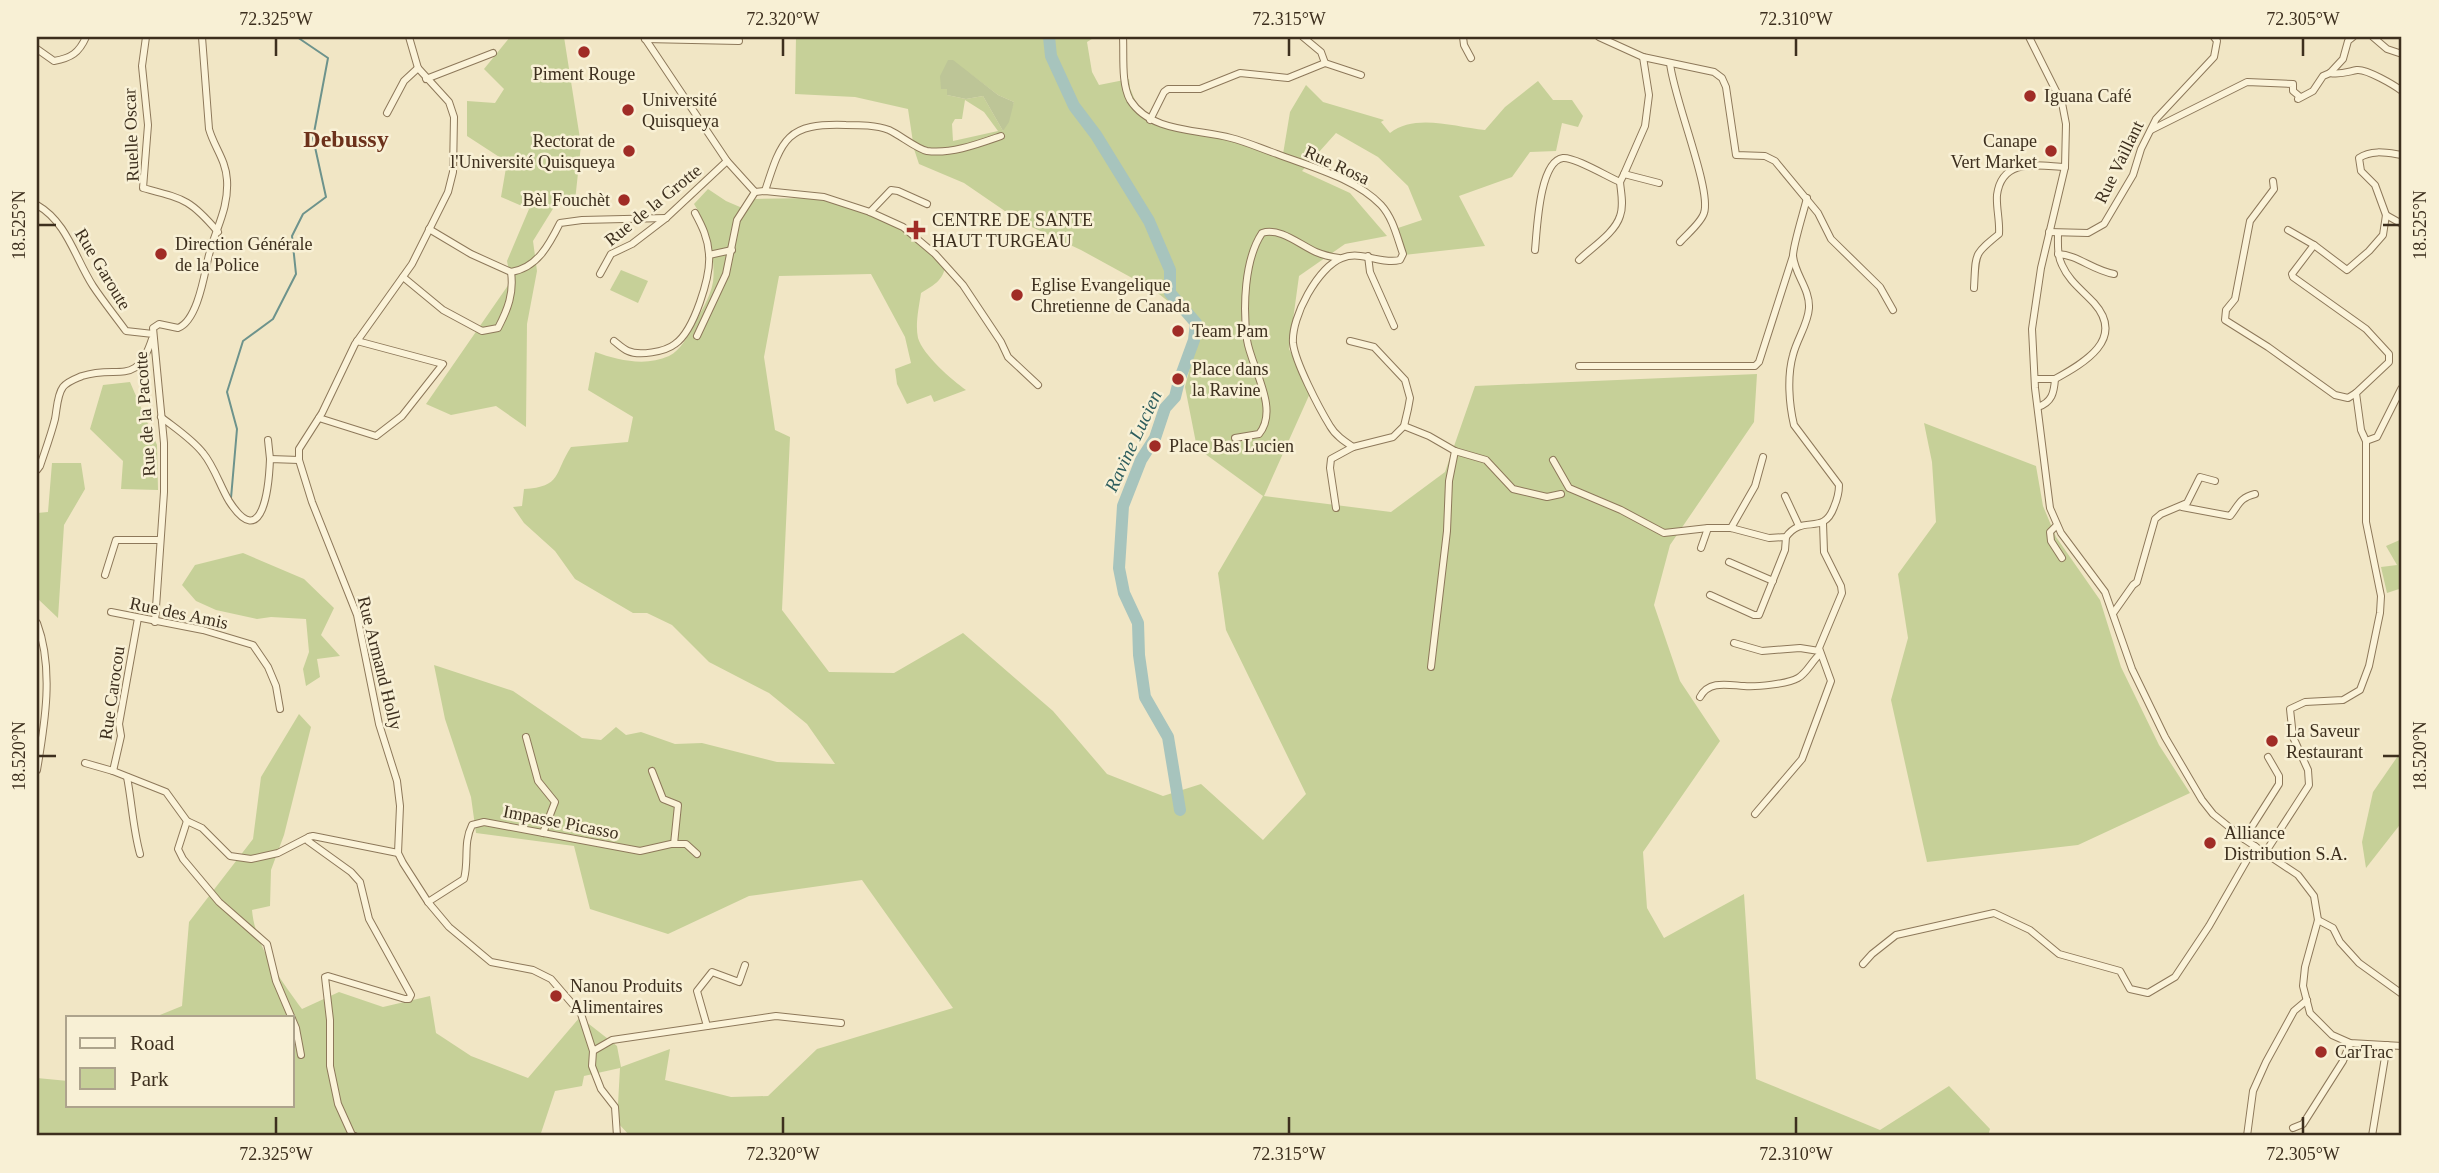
<svg xmlns="http://www.w3.org/2000/svg" width="2439" height="1173" font-family="Georgia,serif">
<style>
.green{fill:#c6d098;fill-rule:evenodd}
.cemetery{fill:#bdc597}
.lines{fill:none;stroke-linecap:round;stroke-linejoin:round}
.stream{stroke:#6d938c;stroke-width:2}
.river{stroke:#a7c4bd;stroke-width:12}
.minor-casing{stroke:#8d785a;stroke-width:8}
.minor{stroke:#fbf3d9;stroke-width:6}
.ticks{fill:none;stroke:#3d2f1e;stroke-width:2.5}
.poi-dot{fill:#a02c26;stroke:#f8f0d5;stroke-width:2.5}
.labels{text-anchor:middle;dominant-baseline:central;stroke-width:5;stroke-linejoin:round;paint-order:stroke}
.poi-label{font-size:18px;fill:#3d2f1e;stroke:#f8f0d5;text-anchor:start}
.street-label{font-size:18px;fill:#3d2f1e;stroke:#f8f0d5}
.water-label{font-size:19px;font-style:italic;fill:#2d5d5d;stroke:#f8f0d5}
.district-label{font-size:24px;font-weight:bold;fill:#6c311b;stroke:#f8f0d5}
.neatline{fill:none;stroke:#3d2f1e;stroke-width:2.5}
.ticks-label{font-size:18px;text-anchor:middle;fill:#3d2f1e}
</style>
<rect width="100%" height="100%" fill="#f1e6c5"/>
<!-- green -->
<g class="green">
<polygon points="510,37 564,37 581,145 575,201 559,199 533,241 537,271 527,324 526,427 496,406 451,415 426,404 511,281 507,261 529,209 501,197 507,162 467,136 467,101 495,103 504,89 484,69"/>
<path d="M796 37H1095L1087 42 1092 72 1099 85 1129 79 1130 88 1137 105 1155 121 1283 154 1290 112 1306 85 1323 102 1384 120 1381 122 1390 133C1415 113 1455 127 1485 130L1505 107 1538 81 1553 100H1572L1583 116 1578 127 1562 123 1556 151 1530 152 1512 177 1459 196 1485 246 1404 255 1398 228 1422 220 1408 186 1378 157 1336 133 1302 171 1350 193 1387 236 1345 244 1299 276 1289 349 1311 391 1264 496 1391 512 1445 472 1475 386 1757 374 1754 422 1670 545 1654 605 1680 681 1720 741 1643 852 1647 908 1664 938 1744 894 1756 1079 1880 1130 1949 1086 1990 1129 1988 1136H630L617 1122 620 1068 584 1076 582 1086 555 1091 540 1136H37V1078L68 1081V1105H292V1017H155L182 1006 189 922 253 839 261 777 299 714 311 727 284 835 271 870 270 906 252 910C255 946 281 980 302 1009L339 992 383 1007 430 996 436 1033 471 1056 528 1078 580 1017 617 1046 621 1067 670 1049 665 1080 731 1097 768 1096 817 1049 953 1008 862 880 749 896 668 934 590 909 574 846 476 833 471 797 445 719 434 665 513 691 582 738 601 740 616 727 626 735 641 732 675 744 702 743 777 762 835 764 807 724 769 693 709 662 672 625 647 613H633L575 579 555 551 524 523 513 507 522 506 524 489C562 487 554 473 571 447L628 442 633 417 588 390 595 352C618 360 645 367 669 356 681 350 687 337 693 327 700 312 710 299 713 282 716 258 707 224 694 204L708 189 726 201 747 210 754 199 813 198 874 213 910 232 945 267C943 281 932 286 921 293 919 307 915 324 918 338 923 355 952 380 966 390L934 402 931 395 907 404 897 384 895 369 911 363 905 337 871 274 779 276 764 357 775 430 790 437 782 610 829 672 894 673 963 633 1053 711 1107 774 1163 796 1201 784 1263 840 1306 794 1226 630 1218 573 1263 496 1197 448 1185 387 1200 327 1154 290 1081 250 1021 222 964 183 919 164 914 149 908 109 855 97 795 94ZM969 73 998 95 1014 102 1003 131 983 96 966 99 947 95V89ZM965 100 984 112 998 131 953 141 952 124 955 119H962Z"/>
<polygon points="621,270 648,281 638,303 610,290"/>
<polygon points="130,382 157,445 158,490 121,489 123,461 90,429 103,385"/>
<polygon points="1924,423 2036,466 2043,506 2056,537 2100,600 2121,667 2159,745 2190,793 2078,845 1927,862 1891,700 1908,638 1898,574 1936,522 1932,462"/>
<polygon points="52,463 81,463 85,489 64,525 58,618 37,598 37,513 48,512"/>
<polygon points="2402,539 2402,588 2387,593 2381,567 2397,565 2386,546"/>
<polygon points="243,553 304,579 334,608 321,635 340,656 317,659 320,677 306,686 303,669 309,652 306,619 271,617 257,619 216,610 196,601 182,585 195,565"/>
<polygon points="2402,750 2402,822 2366,868 2362,842 2373,792"/>
</g>
<!-- cemetery -->
<polygon class="cemetery" points="948,60 953,60 998,95 1014,102 1009,122 1003,131 983,96 966,99 947,95 947,89 941,89 940,76"/>
<g class="lines">
<!-- stream -->
<polyline class="stream" points="231,498 237,429 227,392 243,341 273,319 296,274 292,236 303,214 326,197 313,138 328,58 297,37"/>
<!-- river -->
<polyline class="river" points="1049,37 1051,56 1074,106 1096,135 1149,221 1170,270 1170,293 1196,323 1194,340 1179,381 1175,397 1165,408 1155,438 1141,460 1123,506 1119,568 1124,593 1138,623 1139,655 1145,697 1168,737 1180,810"/>
<defs>
<g id="minor">
<path d="M146 37 142 66 148 125 143 188C184 199 190 199 218 232"/>
<polyline points="409,37 418,68 449,102 454,117 453,172 448,192 412,264 355,344 322,413 299,449 299,460 312,502 357,615 379,724 397,781 400,806 398,853 403,863 428,902 449,927 491,962 533,970 551,979 581,1014 593,1051 612,1040 776,1016 841,1023"/>
<polyline points="644,37 727,161 755,192 765,191 824,197 870,212 903,227 935,254 963,285 1001,342 1008,357 1038,385"/>
<path d="M1123 37C1124 56 1121 83 1130 100 1151 133 1198 129 1231 138 1247 142 1262 149 1277 154 1311 167 1355 178 1381 205 1393 218 1397 237 1403 254L1400 260C1381 265 1361 250 1342 258 1318 267 1291 317 1293 343 1295 362 1319 408 1330 426 1335 435 1344 441 1353 447"/>
<polyline points="1303,37 1321,52 1325,63"/>
<polyline points="1463,37 1464,45 1471,58"/>
<polyline points="1599,37 1643,57 1714,72 1722,78 1726,87 1736,155 1765,156 1775,161 1818,213 1831,239 1880,287 1893,310"/>
<polyline points="2029,37 2062,103 2066,124 2065,167 2041,268 2032,329 2035,388 2050,508 2061,533 2105,592 2132,669 2165,737 2202,800 2213,814 2244,839 2298,875 2314,896 2318,920 2305,967 2303,986 2310,1013 2332,1035 2350,1043 2402,1046"/>
<polyline points="2373,37 2387,49 2402,54"/>
<polyline points="645,39 739,41"/>
<path d="M37 49 54 61C71 58 79 53 86 37"/>
<polyline points="1643,57 1649,95 1645,126 1624,174 1659,183"/>
<path d="M1670 63C1673 97 1712 190 1704 213 1701 223 1687 234 1680 242"/>
<path d="M2330 73C2340 75 2347 72 2357 70 2367 69 2394 85 2402 91"/>
<polyline points="426,79 493,53"/>
<polyline points="387,113 404,81 418,68"/>
<polyline points="1150,120 1164,92 1168,89 1200,89 1240,73 1288,78 1325,63 1361,75"/>
<polyline points="2151,130 2247,82 2293,84 2293,91 2299,96 2298,99 2313,91 2323,76 2330,73 2343,59 2348,41 2353,37"/>
<polyline points="2273,181 2274,189 2250,221 2235,299 2226,310 2225,320 2268,347 2335,395 2348,398 2356,393"/>
<path d="M765 191C782 138 787 123 846 125 860 125 876 125 889 130 900 135 917 149 927 151 952 154 978 144 1001 136"/>
<path d="M37 205C67 222 75 258 93 286 103 301 115 316 126 331L153 334"/>
<polyline points="870,212 891,190 898,191 927,204"/>
<polyline points="2386,215 2402,224"/>
<path d="M429 229 471 254 511 272C537 268 549 245 560 223L582 220 666 218"/>
<polyline points="2288,230 2314,245"/>
<polyline points="2049,232 2088,233 2104,224 2133,175 2141,149 2156,119 2214,57 2217,41 2214,37"/>
<path d="M1535 250C1537 231 1539 161 1563 158 1575 157 1608 177 1620 182L1624 174"/>
<path d="M2058 254C2078 255 2092 270 2114 274"/>
<polyline points="709,255 732,250"/>
<polyline points="1368,256 1370,272 1394,326"/>
<path d="M1579 260C1591 248 1615 233 1620 216 1624 205 1621 193 1620 182"/>
<polyline points="600,274 611,254 632,244 666,218 727,161"/>
<path d="M403 277 443 310 482 331 498 328C508 309 514 293 511 272"/>
<path d="M1974 288C1976 253 1973 255 1999 234 2000 221 1996 207 1997 195 2002 157 2038 166 2065 167"/>
<polyline points="697,336 726,274 737,220 755,192"/>
<path d="M614 341C618 344 623 349 628 351 639 356 665 352 675 344 694 331 711 276 709 254 708 238 702 226 695 213"/>
<polyline points="1579,366 1755,366 1759,362 1793,256"/>
<polyline points="2035,379 2055,379"/>
<path d="M2038 407C2052 402 2054 393 2055 379 2084 363 2126 339 2094 303 2082 290 2069 281 2062 265 2057 255 2058 244 2058 233"/>
<path d="M161 417C175 428 192 439 203 453 214 466 220 486 229 501 263 554 269 485 270 459L299 460"/>
<polyline points="319,418 376,436 402,416 443,364 357,341"/>
<polyline points="1404,426 1429,436 1455,451 1486,460 1513,489 1547,497 1561,494"/>
<path d="M1235 438 1259 434C1280 409 1251 367 1247 340 1243 308 1244 260 1262 233 1280 227 1300 245 1316 252 1323 255 1332 257 1339 258"/>
<polyline points="268,440 270,459"/>
<polyline points="2366,441 2377,437 2401,389"/>
<polyline points="1553,460 1569,488 1621,510 1664,533 1708,528"/>
<path d="M37 470 40 466C45 451 51 435 55 419 57 409 57 395 63 387 68 381 75 379 82 376 119 364 136 388 152 339"/>
<polyline points="1785,496 1799,526"/>
<path d="M2182 507 2230 516C2239 505 2239 498 2255 494"/>
<polyline points="1336,508 1330,468 1331,459 1353,447 1393,437 1404,426 1408,409 1410,398 1405,380 1374,347 1350,341"/>
<polyline points="2057,525 2050,532 2051,541 2062,558"/>
<polyline points="1731,528 1755,486 1763,457"/>
<path d="M1701 548 1708 528H1731L1769 538 1786 537C1803 513 1823 537 1834 507 1837 500 1839 493 1839 485L1794 425C1789 404 1787 376 1793 355 1797 339 1808 324 1809 308 1810 289 1795 275 1793 256 1793 245 1804 211 1807 198"/>
<polyline points="1729,562 1773,581"/>
<polyline points="105,575 116,540 159,540"/>
<polyline points="1710,595 1754,615 1759,615 1785,550 1786,537"/>
<polyline points="111,612 203,630 253,645 268,667 276,686 280,709"/>
<polyline points="2114,612 2133,585 2137,582 2155,519 2161,514 2187,503 2200,477 2215,481"/>
<path d="M155 622 164 492V443L153 328 159 324 178 328C197 321 204 277 208 259 214 231 229 210 227 180 226 160 214 147 209 129L202 37"/>
<path d="M37 623C54 668 45 723 37 770"/>
<polyline points="1734,643 1762,651 1800,648 1819,651"/>
<polyline points="1431,667 1447,531 1449,481 1455,451"/>
<path d="M1700 697C1709 680 1728 685 1744 686 1756 687 1788 684 1798 678 1807 673 1812 661 1820 654"/>
<polyline points="526,737 538,781 555,802 543,833"/>
<polyline points="85,763 113,771 166,792 187,821 202,828 230,856 251,859 278,853 309,837"/>
<polyline points="113,771 121,736 119,724 138,618"/>
<polyline points="652,771 663,799 678,805 674,844"/>
<path d="M127 777C132 803 133 829 140 854"/>
<polyline points="1755,814 1802,759 1831,681 1819,648 1842,593 1841,586 1824,552 1823,523"/>
<polyline points="187,821 178,849 183,859 219,902 267,944 276,981 296,1028 301,1055"/>
<polyline points="2244,839 2279,784 2279,776 2268,757"/>
<path d="M2265 853 2309 785 2308 770 2293 737 2290 709 2305 702 2343 700 2360 690 2369 666 2380 613 2381 596 2366 522V441L2361 430 2356 393 2389 362V354L2366 329 2293 277 2292 274 2314 245 2347 270 2369 251 2383 235 2386 215 2375 185 2361 171 2359 158C2372 149 2388 153 2402 155"/>
<path d="M428 902 464 879C469 860 463 843 472 825L484 822 640 851 671 844H686L697 854"/>
<polyline points="2318,920 2333,928 2340,942 2359,963 2402,994"/>
<polyline points="1863,964 1872,954 1896,935 1994,913 2030,930 2059,954 2120,971 2130,989 2148,993 2175,977 2209,926 2255,846"/>
<polyline points="707,1026 697,991 712,972 739,982 745,965"/>
<polyline points="593,1051 592,1066 601,1089 615,1107 617,1136"/>
<polyline points="2293,1128 2303,1124 2343,1061 2350,1043"/>
<polyline points="355,1136 352,1135 338,1104 330,1066 330,1020 325,977 328,976 405,999 409,999 411,995 369,919 360,882 351,872 308,841 309,837 313,836 398,853"/>
<polyline points="2247,1136 2253,1091 2266,1062 2294,1011 2307,1000"/>
<polyline points="2372,1136 2387,1045"/>
</g>
</defs>
<!-- minor casing -->
<use href="#minor" class="minor-casing"/>
<!-- minor -->
<use href="#minor" class="minor"/>
</g>
<!-- ticks -->
<path class="ticks" d="M276 38V56M783 38V56M1289 38V56M1796 38V56M2303 38V56M38 225H56M2383 225H2400M38 756H56M2383 756H2400M276 1117V1134M783 1117V1134M1289 1117V1134M1796 1117V1134M2303 1117V1134"/>
<!-- markers -->
<g class="poi-dot">
<circle cx="584" cy="52" r="7"/>
<circle cx="2030" cy="96" r="7"/>
<circle cx="628" cy="110" r="7"/>
<circle cx="629" cy="151" r="7"/>
<circle cx="2051" cy="151" r="7"/>
<circle cx="624" cy="200" r="7"/>
<path d="M912.5 219.5h7v7h7v7h-7v7h-7v-7h-7v-7h7z"/>
<circle cx="161" cy="254" r="7"/>
<circle cx="1017" cy="295" r="7"/>
<circle cx="1178" cy="331" r="7"/>
<circle cx="1178" cy="379" r="7"/>
<circle cx="1155" cy="446" r="7"/>
<circle cx="2272" cy="741" r="7"/>
<circle cx="2210" cy="843" r="7"/>
<circle cx="556" cy="996" r="7"/>
<circle cx="2321" cy="1052" r="7"/>
</g>
<g class="labels">
<!-- poi labels -->
<g class="poi-label">
<text x="584" y="74" text-anchor="middle">Piment Rouge</text>
<text x="2044" y="96">Iguana Café</text>
<text x="642" y="100">Université<tspan x="642" dy="21">Quisqueya</tspan></text>
<text x="615" y="141" text-anchor="end">Rectorat de<tspan x="615" dy="21">l'Université Quisqueya</tspan></text>
<text x="2037" y="141" text-anchor="end">Canape<tspan x="2037" dy="21">Vert Market</tspan></text>
<text x="610" y="200" text-anchor="end">Bèl Fouchèt</text>
<text x="932" y="220">CENTRE DE SANTE<tspan x="932" dy="21">HAUT TURGEAU</tspan></text>
<text x="175" y="244">Direction Générale<tspan x="175" dy="21">de la Police</tspan></text>
<text x="1031" y="285">Eglise Evangelique<tspan x="1031" dy="21">Chretienne de Canada</tspan></text>
<text x="1192" y="331">Team Pam</text>
<text x="1192" y="369">Place dans<tspan x="1192" dy="21">la Ravine</tspan></text>
<text x="1169" y="446">Place Bas Lucien</text>
<text x="2286" y="731">La Saveur<tspan x="2286" dy="21">Restaurant</tspan></text>
<text x="2224" y="833">Alliance<tspan x="2224" dy="21">Distribution S.A.</tspan></text>
<text x="570" y="986">Nanou Produits<tspan x="570" dy="21">Alimentaires</tspan></text>
<text x="2335" y="1052">CarTrac</text>
</g>
<!-- street labels -->
<g class="street-label">
<text transform="translate(131 135) rotate(-92)">Ruelle Oscar</text>
<text transform="translate(2119 162) rotate(-64)">Rue Vaillant</text>
<text transform="translate(1337 165) rotate(25)">Rue Rosa</text>
<text transform="translate(653 205) rotate(-39)">Rue de la Grotte</text>
<text transform="translate(103 269) rotate(59)">Rue Garoute</text>
<text transform="translate(145 414) rotate(-94)">Rue de la Pacotte</text>
<text transform="translate(179 613) rotate(12)">Rue des Amis</text>
<text transform="translate(380 663) rotate(76)">Rue Armand Holly</text>
<text transform="translate(112 693) rotate(-82)">Rue Carocou</text>
<text transform="translate(561 822) rotate(11)">Impasse Picasso</text>
</g>
<!-- water labels -->
<g class="water-label">
<text transform="translate(1133 441) rotate(-65)">Ravine Lucien</text>
</g>
<!-- district labels -->
<g class="district-label">
<text x="346" y="139">Debussy</text>
</g>
</g>
<!-- border -->
<rect width="2439" height="1173" fill="none" stroke="#f8f0d5" stroke-width="77"/>
<!-- legend -->
<rect x="66" y="1016" width="228" height="91" fill="#f8f0d5" stroke="#ada38c" stroke-width="2"/>
<rect x="80" y="1038" width="35" height="10" fill="#fbf3d9" stroke="#ada38c" stroke-width="2"/>
<text x="130" y="1050" font-size="21" fill="#3d2f1e">Road</text>
<rect x="80" y="1068" width="35" height="21" fill="#c6d098" stroke="#ada38c" stroke-width="2"/>
<text x="130" y="1086" font-size="21" fill="#3d2f1e">Park</text>
<rect x="38" y="38" width="2362" height="1096" class="neatline"/>
<g class="ticks-label">
<text x="276" y="25">72.325°W</text>
<text x="783" y="25">72.320°W</text>
<text x="1289" y="25">72.315°W</text>
<text x="1796" y="25">72.310°W</text>
<text x="2303" y="25">72.305°W</text>
<text transform="translate(19 225) rotate(-90)" y="6">18.525°N</text>
<text transform="translate(2420 225) rotate(-90)" y="6">18.525°N</text>
<text transform="translate(19 756) rotate(-90)" y="6">18.520°N</text>
<text transform="translate(2420 756) rotate(-90)" y="6">18.520°N</text>
<text x="276" y="1160">72.325°W</text>
<text x="783" y="1160">72.320°W</text>
<text x="1289" y="1160">72.315°W</text>
<text x="1796" y="1160">72.310°W</text>
<text x="2303" y="1160">72.305°W</text>
</g>
</svg>
